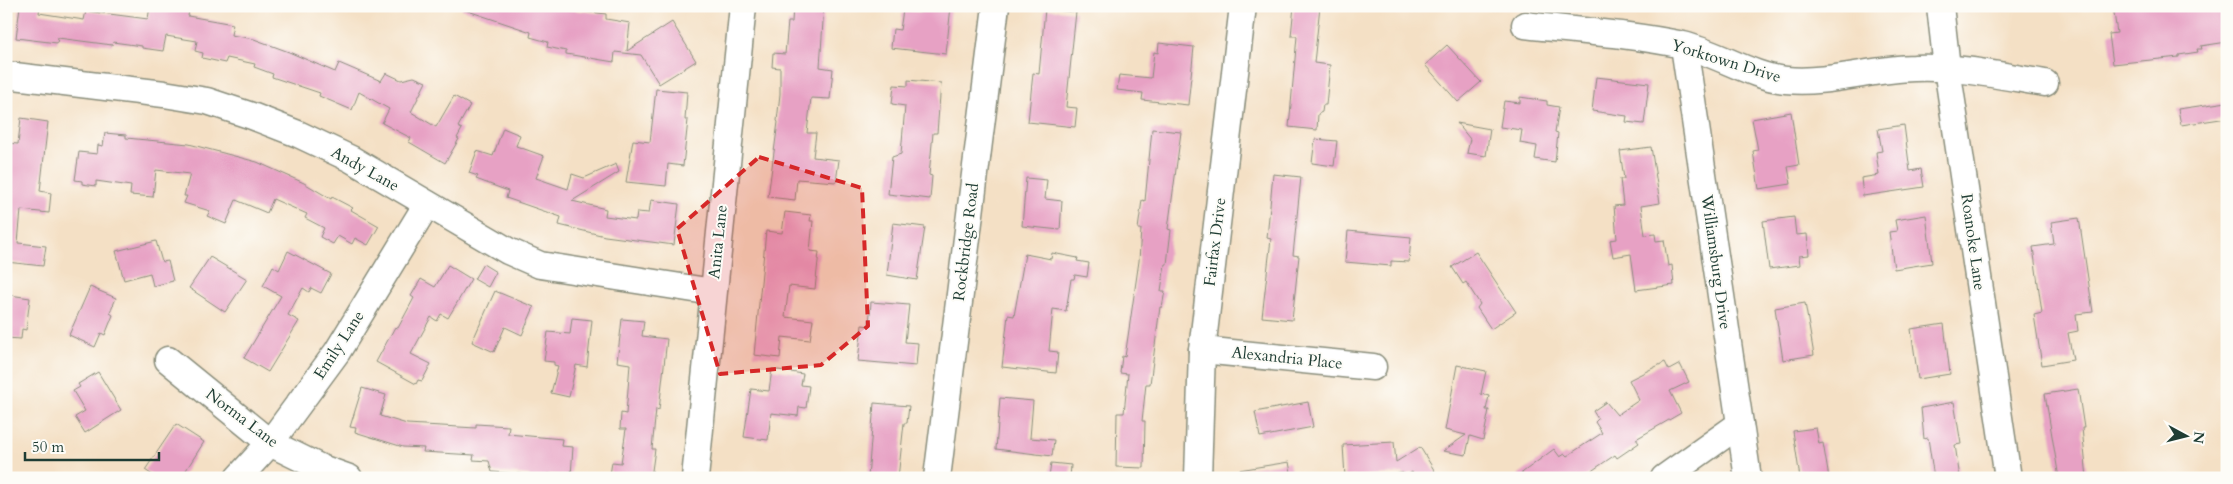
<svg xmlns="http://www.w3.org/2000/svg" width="2233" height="484" font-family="Cardo,serif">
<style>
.building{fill:#e7a1c4}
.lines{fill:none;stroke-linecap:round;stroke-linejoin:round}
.minor-casing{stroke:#8a8e7c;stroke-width:29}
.minor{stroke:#fff;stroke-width:26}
.marked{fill:#d62828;fill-opacity:0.2;stroke:#d62828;stroke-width:4;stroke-dasharray:10 6;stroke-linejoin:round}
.labels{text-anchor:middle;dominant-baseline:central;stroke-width:4;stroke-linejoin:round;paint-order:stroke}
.street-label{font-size:16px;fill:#1f3d34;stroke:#fdfcf7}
</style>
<rect width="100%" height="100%" fill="#fdfcf7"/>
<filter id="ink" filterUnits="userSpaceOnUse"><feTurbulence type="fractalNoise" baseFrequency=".02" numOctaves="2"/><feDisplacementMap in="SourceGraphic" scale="10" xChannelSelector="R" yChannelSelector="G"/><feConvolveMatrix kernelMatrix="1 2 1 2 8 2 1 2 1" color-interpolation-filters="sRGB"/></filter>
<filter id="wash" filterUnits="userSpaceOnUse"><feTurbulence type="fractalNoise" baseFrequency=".0096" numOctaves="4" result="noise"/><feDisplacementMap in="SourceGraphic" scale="20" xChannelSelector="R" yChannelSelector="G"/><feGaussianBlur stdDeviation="1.12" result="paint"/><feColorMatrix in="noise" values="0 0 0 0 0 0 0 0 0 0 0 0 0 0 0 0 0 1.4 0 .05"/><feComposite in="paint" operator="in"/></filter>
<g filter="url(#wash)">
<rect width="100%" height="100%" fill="#f4e0c5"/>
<g id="blocks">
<!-- building -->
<g class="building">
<polygon points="20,6 40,6 39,13 84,20 86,11 148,19 150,6 190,6 188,16 233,24 231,35 254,39 289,52 335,72 339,63 381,81 386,73 401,80 414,77 426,82 411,112 436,127 454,96 470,105 458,127 462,129 457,138 459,139 445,163 409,142 411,138 382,123 389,109 359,92 352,110 319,96 320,93 272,77 273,74 254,67 255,64 227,58 225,63 202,58 203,53 195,51 197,41 166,36 163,51 142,48 142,46 113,42 112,45 58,38 57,43 16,38"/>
<polygon points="462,6 565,6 565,9 606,14 606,19 630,23 627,51 672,22 696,61 659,84 641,55 615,52 614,62 566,54 566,51 547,47 548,42 530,37 531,32 462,9"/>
<polygon points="793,6 824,6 820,67 833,69 830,99 811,98 807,133 816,133 813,157 839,160 836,182 797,179 795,200 768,197 778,122 777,121 780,94 780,68 772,67 773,53 785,54 788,22 792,22"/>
<polygon points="921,6 951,6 946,54 891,48 893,29 900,30 903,10 921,12"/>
<polygon points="1294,6 1320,6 1314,63 1330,65 1326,105 1323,105 1322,112 1318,114 1317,130 1289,127 1297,36 1291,36"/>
<polygon points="2113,6 2227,6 2227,42 2201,46 2202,49 2197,49 2198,52 2179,55 2179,57 2113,64 2109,34 2117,33"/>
<polygon points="1045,9 1076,12 1066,107 1077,108 1075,127 1028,122 1033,73 1039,74"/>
<polygon points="1159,43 1194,47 1188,105 1142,100 1143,93 1117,90 1119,75 1151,78 1154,52 1158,53"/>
<polygon points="1447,45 1481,82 1458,102 1425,65"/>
<polygon points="1596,77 1649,83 1644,124 1626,122 1627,116 1592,111"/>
<polygon points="908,80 941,83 937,133 933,133 929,175 932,176 930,199 888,194 892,157 901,154 905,106 892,104 894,85 908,86"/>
<polygon points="656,89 687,92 685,120 688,120 683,166 668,164 666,186 626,182 633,140 650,142"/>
<polygon points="1520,97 1547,101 1547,105 1559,107 1555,132 1558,133 1555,162 1535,159 1537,146 1520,143 1522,130 1500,127 1504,101 1520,103"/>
<polygon points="2227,102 2227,118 2181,125 2178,109"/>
<polygon points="1791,112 1799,165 1788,167 1791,184 1759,189 1753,151 1758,150 1752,119"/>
<polygon points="21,118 48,122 40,191 51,193 49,213 21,210 18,243 46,246 43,266 6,262 6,143 18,144"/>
<polygon points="1457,123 1490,129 1486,156 1467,153 1470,139"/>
<polygon points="1904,125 1910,171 1921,169 1924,187 1863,196 1861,178 1879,175 1876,152 1882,151 1878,129"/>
<polygon points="503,128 520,135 516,146 544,156 536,178 568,189 572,174 584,178 616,164 619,172 572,201 606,209 605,216 636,220 637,212 649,213 651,200 679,204 674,245 605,236 559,225 561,217 506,198 508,191 476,179 478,176 469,173 477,151 493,156"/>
<polygon points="1152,129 1181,132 1168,229 1171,230 1167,264 1165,264 1161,291 1165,291 1162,307 1160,307 1150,384 1146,384 1142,421 1145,421 1144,468 1116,467 1117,413 1124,413 1128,374 1120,373 1122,356 1125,357 1139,261 1141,229 1138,229 1142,200 1145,201"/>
<polygon points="105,133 126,135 126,138 189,144 257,162 304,183 331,199 332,197 353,208 351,210 379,226 368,245 355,238 352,244 338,236 333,244 320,237 324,228 305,218 307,214 273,199 267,213 236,200 226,224 207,216 210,211 184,203 187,196 184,196 190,174 156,170 153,197 130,195 131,186 96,181 96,186 82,184 82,181 75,180 79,152 97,154 98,145 103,146"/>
<polygon points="1315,139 1337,141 1334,166 1312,163"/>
<polygon points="1651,147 1660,203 1641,206 1645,235 1655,234 1656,241 1664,240 1668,266 1672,265 1674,285 1636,290 1631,254 1613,257 1610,240 1617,239 1614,206 1623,205 1620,179 1624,179 1620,151"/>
<polygon points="1273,174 1301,177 1293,255 1299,256 1292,320 1262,317 1271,239 1267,238"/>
<polygon points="1026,178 1047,180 1045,199 1062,201 1060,230 1022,226"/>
<polygon points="785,212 811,215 810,221 813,221 810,251 819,252 815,289 789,286 785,317 813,320 810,340 782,337 780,358 754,355 766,231 782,233"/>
<polygon points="1926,215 1932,263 1894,269 1889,232 1897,231 1895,220"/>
<polygon points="1794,217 1796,235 1807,234 1809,255 1799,256 1800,265 1769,269 1763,221"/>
<polygon points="2079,218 2093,312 2076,314 2078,331 2068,333 2073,360 2042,365 2034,315 2042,313 2033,247 2054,244 2051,222"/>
<polygon points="893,223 925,227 917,280 887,275"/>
<polygon points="1348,231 1411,237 1409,262 1391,261 1391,266 1345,262"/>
<polygon points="156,241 162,262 168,261 173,281 153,286 150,273 124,280 116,251"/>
<polygon points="288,251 331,274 321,293 311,288 309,292 303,288 288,315 299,321 268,372 244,358 281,296 263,286 273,266 279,270"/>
<polygon points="1476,252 1516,312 1491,329 1477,308 1480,304 1466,282 1463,284 1452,267"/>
<polygon points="1052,253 1078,258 1077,261 1089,263 1087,277 1075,275 1074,279 1071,279 1066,311 1053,309 1049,351 1058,352 1056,373 1002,367 1008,315 1014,316 1025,254 1051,259"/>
<polygon points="210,257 247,279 225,312 189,288"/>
<polygon points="483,264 496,272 488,287 474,279"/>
<polygon points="448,265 471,279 448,318 441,314 437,321 431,317 411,354 431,364 422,381 418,380 416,384 376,362 395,327 398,328 414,298 411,296 421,279 435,287"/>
<polygon points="90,287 116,298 110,313 113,315 105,335 101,333 95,347 69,335"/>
<polygon points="495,291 534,307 522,335 505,327 494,352 472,342"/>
<polygon points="10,295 30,298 26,330 22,329 21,339 6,338 6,311"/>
<polygon points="871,302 909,305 905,342 918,343 916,366 858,361 862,325 869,326"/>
<polygon points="1805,303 1814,355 1783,360 1775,308"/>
<polygon points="572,318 592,320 587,367 576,365 569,397 551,393 558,366 554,365 554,362 544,361 548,332 570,334"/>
<polygon points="622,319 644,321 642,336 667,339 659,410 656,409 652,449 655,449 651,478 619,478 610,475 612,462 621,463 626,429 620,429 621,413 626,414 630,364 617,362"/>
<polygon points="1944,324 1950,374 1918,379 1911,329"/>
<polygon points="1665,362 1669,370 1680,364 1689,382 1670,391 1681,413 1636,439 1639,443 1617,458 1615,455 1581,478 1515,478 1554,449 1560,457 1565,454 1567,456 1602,433 1595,422 1598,419 1593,411 1606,402 1617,415 1639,400 1629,380"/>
<polygon points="1457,365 1486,371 1481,394 1489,396 1486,410 1489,410 1483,440 1470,436 1466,455 1443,451 1466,435 1445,430"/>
<polygon points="772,369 803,374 801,385 809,386 806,408 799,407 798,416 771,413 768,440 744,437 751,389 769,391"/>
<polygon points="98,372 121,410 85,433 75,417 85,411 73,391 80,387 78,384"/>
<polygon points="362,388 386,395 380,416 407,424 476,428 476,424 509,426 508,434 562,439 561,446 573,447 571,476 548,474 548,478 529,478 530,475 492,472 489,461 473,460 474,455 423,452 424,448 403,447 355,432 356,428 350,427"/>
<polygon points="2078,389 2084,428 2082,428 2087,478 2059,478 2045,394"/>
<polygon points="1000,398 1033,401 1030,438 1054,440 1052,456 996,449"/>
<polygon points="1308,402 1313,427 1260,437 1255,412"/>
<polygon points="1954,402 1961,444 1955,445 1960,478 1934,478 1928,438 1924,439 1921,408"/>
<polygon points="874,403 909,406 907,423 904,423 898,478 868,478"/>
<polygon points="176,424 204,442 181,478 157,478 145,470"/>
<polygon points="1816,428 1819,444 1823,443 1829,478 1800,478 1793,431"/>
<polygon points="1394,442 1396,462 1420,447 1439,478 1416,478 1412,472 1405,477 1403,473 1345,477 1343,445"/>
<polygon points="1289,462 1292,478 1239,478 1239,470"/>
<polygon points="1051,463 1071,465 1070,478 1049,478"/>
</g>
</g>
</g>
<g filter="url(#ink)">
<use href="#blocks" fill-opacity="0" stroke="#8a8e7c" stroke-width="1"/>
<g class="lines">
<defs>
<g id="minor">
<polyline points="1940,6 1947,68 2008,478"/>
<path d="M1525 25C1578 31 1631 34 1683 45 1717 53 1752 77 1786 80 1829 84 1871 69 1914 68 1958 66 2002 76 2045 83"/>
<polyline points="1684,46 1748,478"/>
<polyline points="6,75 164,94 207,101 252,116 298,134 351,159 508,251 540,265 713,292"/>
<polyline points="1202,350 1373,367"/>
<polyline points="168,360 270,443 321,468 349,478"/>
<polyline points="238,478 270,443 337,352 427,204"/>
<polyline points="695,478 743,6"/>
<polyline points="937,478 996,6"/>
<polyline points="1198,478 1202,350 1243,6"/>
<polyline points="1664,478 1740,424"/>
</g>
</defs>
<!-- minor casing -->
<use href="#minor" class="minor-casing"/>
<!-- minor -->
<use href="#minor" class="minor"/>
</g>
</g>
<!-- marked area -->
<path class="marked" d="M759 157 862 188 868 326 821 365 720 374 677 229Z"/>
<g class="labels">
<!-- street labels -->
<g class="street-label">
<text transform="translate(1726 61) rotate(17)">Yorktown Drive</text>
<text transform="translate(365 169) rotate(29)">Andy Lane</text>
<text transform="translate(718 242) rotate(-84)">Anita Lane</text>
<text transform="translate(966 242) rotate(-83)">Rockbridge Road</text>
<text transform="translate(1215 242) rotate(-83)">Fairfax Drive</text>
<text transform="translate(1973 242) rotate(82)">Roanoke Lane</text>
<text transform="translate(1716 262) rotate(82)">Williamsburg Drive</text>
<text transform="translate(339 345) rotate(-57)">Emily Lane</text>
<text transform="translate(1287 358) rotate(6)">Alexandria Place</text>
<text transform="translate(242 418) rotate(37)">Norma Lane</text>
</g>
</g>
<!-- margin -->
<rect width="2233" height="484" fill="none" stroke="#fdfcf7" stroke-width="25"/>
<!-- north arrow -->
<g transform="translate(2186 436) rotate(97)" stroke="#fdfcf7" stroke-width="4" paint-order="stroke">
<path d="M0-4L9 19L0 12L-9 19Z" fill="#1f3d34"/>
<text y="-8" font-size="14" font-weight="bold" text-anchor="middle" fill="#1f3d34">N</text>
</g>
<!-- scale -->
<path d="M25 452v8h134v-8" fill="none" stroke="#1f3d34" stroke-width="2.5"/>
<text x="32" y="452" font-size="15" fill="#1f3d34" stroke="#fdfcf7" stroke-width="4" paint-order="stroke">50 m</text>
</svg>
